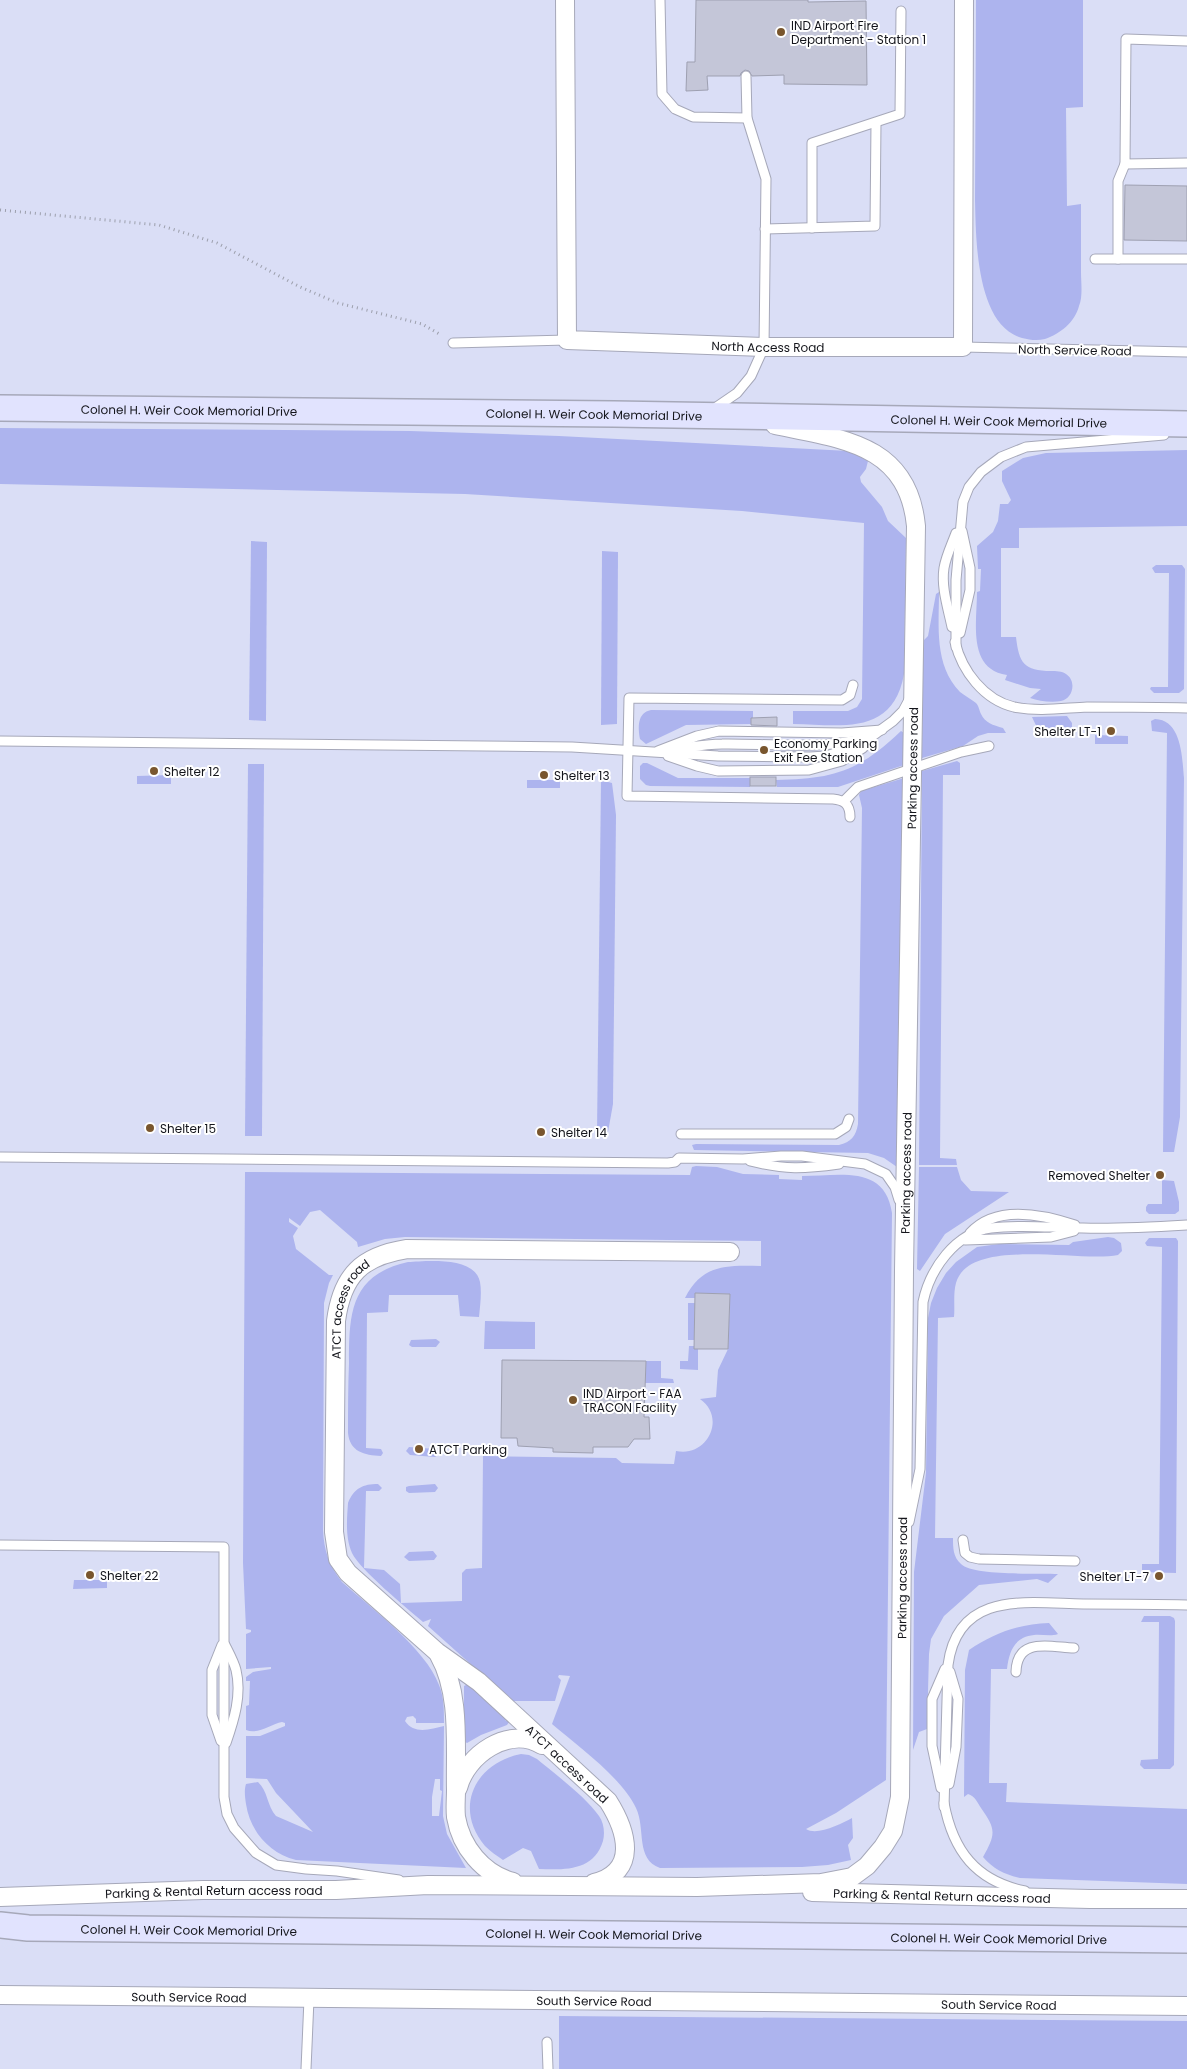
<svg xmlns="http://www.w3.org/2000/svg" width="1187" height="2069" font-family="Poppins,sans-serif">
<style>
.built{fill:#dadef6}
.green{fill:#adb4ee;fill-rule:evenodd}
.building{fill:#c4c6d8;stroke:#9ea0b1}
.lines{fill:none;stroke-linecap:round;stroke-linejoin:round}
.lane-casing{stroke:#a6a8b9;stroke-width:11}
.street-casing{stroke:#a6a8b9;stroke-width:20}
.secondary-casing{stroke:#a6a8b9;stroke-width:28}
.path{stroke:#9c9fac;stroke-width:3;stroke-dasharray:1 4;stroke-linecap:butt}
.lane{stroke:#fff;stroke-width:9}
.street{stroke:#fff;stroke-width:18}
.secondary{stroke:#e1e3fe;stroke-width:25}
.poi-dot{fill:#79562e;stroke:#fff;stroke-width:2}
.labels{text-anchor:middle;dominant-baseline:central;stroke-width:4;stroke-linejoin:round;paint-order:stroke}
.poi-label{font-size:12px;fill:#14151b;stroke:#fff;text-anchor:start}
.street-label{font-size:12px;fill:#14151b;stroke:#fff}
</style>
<rect width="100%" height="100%" fill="#e8ebfd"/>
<!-- built -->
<rect class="built" x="0" y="0" width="1187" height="2069"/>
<!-- green -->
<g class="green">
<path d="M976 0H1083V107L1066 108 1067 206 1081 204C1081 227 1081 249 1081 272 1081 283 1083 296 1079 306 1075 322 1060 334 1045 339 1037 341 1030 340 1022 338 976 325 976 240 975 200Z"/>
<path d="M0 428 410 431 559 436 849 451 868 461 866 469 860 477 861 482 882 507 888 521 906 538 904 674C893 736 842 725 793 724V711H848L857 707 862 699 864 523 742 511 465 494 0 484Z"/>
<path d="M1187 450V526L1019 528V548H1001V637H1016C1019 663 1024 671 1051 671 1056 671 1062 671 1066 674 1077 681 1073 699 1061 701 1051 703 1039 701 1030 698L1041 689 1030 688 1005 680 1007 675C967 669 977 622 977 592L980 591 981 569H978L977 546 993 532 998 521 1000 504H1008L1011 500 1002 481V471L1023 458 1046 453Z"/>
<polygon points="251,541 267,542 266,721 249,720"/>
<polygon points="602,551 618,552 617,724 601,725"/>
<polygon points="1156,565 1182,565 1185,569 1184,689 1179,693 1154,693 1150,689 1151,687 1168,687 1169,573 1155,573 1152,568"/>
<path d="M939 592C939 626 934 665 960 692 965 696 971 699 976 703 979 706 979 710 981 714 985 723 993 725 1003 728L1006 733H988L978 736 963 746 922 758 923 641 928 636 936 594Z"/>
<path d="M651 710 753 711V718H751V724L686 725 646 744 640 739C638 727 637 713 651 710Z"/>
<path d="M1067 716 1072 723V729C1063 737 1051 734 1040 734L1032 717Z"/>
<path d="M1155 719C1182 720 1182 758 1184 778L1180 1117 1174 1152H1163L1167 733 1152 731 1151 721Z"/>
<path d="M901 731 904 733V765L838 787H777L776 780C834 779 859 771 901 731Z"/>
<polygon points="1095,735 1128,736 1128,744 1095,744"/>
<polygon points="957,761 960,763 960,775 943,775 940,1158 956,1159 957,1165 919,1165 922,771"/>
<polygon points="643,763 647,763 678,778 750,778 750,787 650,786 646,785 640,779 640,766"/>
<polygon points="248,764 264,764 262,1136 245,1136"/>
<polygon points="171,775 171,784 137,784 137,776"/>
<path d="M904 778 900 1164 897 1167 884 1158 868 1153 694 1150 692 1145 696 1144 839 1145C851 1142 856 1136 858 1124L862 808 859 795 861 791Z"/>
<rect x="527" y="780" width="33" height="8"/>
<polygon points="601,780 612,783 616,815 613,1104 608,1132 597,1134"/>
<path d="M696 1166 717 1167 743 1174 779 1175V1179L802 1180V1176C839 1176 885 1164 892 1213L886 1780 836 1813 806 1829C817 1836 841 1824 852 1818L853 1838 848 1845 851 1860 828 1865 802 1867 660 1868C635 1859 646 1829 636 1808 622 1778 578 1746 552 1724L570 1676 559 1675 558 1677 561 1680 555 1701H512L428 1626 431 1619 423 1622C407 1608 360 1570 352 1553 345 1537 347 1519 348 1503 354 1488 363 1484 378 1484L382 1488 379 1491H366L364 1568 384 1570 400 1584 401 1603 462 1601V1573L466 1569 482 1568 483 1456 616 1458 622 1463 674 1464 676 1451C707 1458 727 1418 700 1399L716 1397 718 1370 728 1349 730 1294 695 1293V1298H685C702 1264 727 1265 761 1266V1241L405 1237 385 1239 358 1247 357 1242 320 1210 310 1212 300 1226 289 1218V1222L298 1228 293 1236 296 1249 329 1275H333L329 1283 324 1303 323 1530C324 1551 329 1565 342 1582 371 1608 426 1649 439 1685 444 1697 444 1710 444 1723H416V1719L413 1716 407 1717 405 1721C414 1735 431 1729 444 1726L443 1816 447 1834 466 1868 296 1860C269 1853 250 1831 246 1804 245 1797 244 1790 246 1784L258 1782C268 1791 267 1806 276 1816L313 1832 276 1793 267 1779 246 1778V1736H260L285 1726V1723L282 1722C271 1724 258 1735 246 1730V1706L249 1705 250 1681H246V1677L253 1672 271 1669V1667L246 1669V1634L251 1632V1630L246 1629 243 1563 245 1172 690 1175 692 1167ZM435 1779H440V1790L442 1791 439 1816H432V1797Z"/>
<polygon points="919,1167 957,1167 961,1180 971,1191 1009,1192 945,1234 920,1271 917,1269"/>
<polygon points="1162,1180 1174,1181 1179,1202 1179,1211 1175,1214 1149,1214 1146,1211 1146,1207 1148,1204 1162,1204"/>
<path d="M1108 1237 1114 1238 1121 1243 1122 1251 1118 1255C1081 1263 969 1236 956 1283 953 1293 955 1307 954 1317L938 1318 935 1538H953C953 1548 953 1557 961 1564 973 1576 1038 1573 1058 1574L1048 1583 1037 1579 979 1585 944 1616 931 1639 929 1654 927 1729 919 1732 913 1750 914 1572 926 1473 928 1318 931 1303 937 1288 946 1273 956 1262 977 1247 999 1244 1069 1245 1073 1242Z"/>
<polygon points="1149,1238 1176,1238 1178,1241 1176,1573 1142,1572 1142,1564 1159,1564 1162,1252 1162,1247 1147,1246 1145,1243"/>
<path d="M408 1262C427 1261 475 1256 480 1282 482 1293 480 1306 479 1317L460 1316 458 1295H389L388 1312 367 1313 366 1448 381 1449 383 1453 381 1456C364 1455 350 1452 348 1433 348 1410 348 1387 349 1363 349 1314 350 1275 408 1262Z"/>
<polygon points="688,1303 695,1303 694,1340 688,1340"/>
<polygon points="485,1321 535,1322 535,1349 484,1349"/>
<polygon points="436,1339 440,1342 436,1347 412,1347 409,1345 411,1340"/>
<polygon points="689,1346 694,1346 698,1349 698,1370 680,1369 680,1361 688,1361"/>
<polygon points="646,1361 661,1361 661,1378 673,1379 674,1383 645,1383"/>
<polygon points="409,1447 435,1449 438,1451 439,1454 435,1457 410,1455 406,1451"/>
<polygon points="435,1484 438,1488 435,1492 409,1493 406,1491 406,1487 409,1486"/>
<polygon points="433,1551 437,1556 434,1560 409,1561 404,1557 409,1552"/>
<polygon points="74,1580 107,1580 107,1588 73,1589"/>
<polygon points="1144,1616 1170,1616 1174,1618 1175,1621 1174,1765 1170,1769 1144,1769 1140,1765 1141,1760 1158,1759 1159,1622 1141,1622"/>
<path d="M1049 1623 1058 1634C1050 1637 1042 1634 1034 1635 1014 1637 1009 1652 1007 1669H991L989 1783H1007L1006 1802 1187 1809V1884L1020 1878C1006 1875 993 1869 983 1857 996 1834 996 1829 981 1808 977 1802 975 1796 968 1794L964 1797 965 1670 969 1650C994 1633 1019 1624 1049 1623Z"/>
<polygon points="468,1684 508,1720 505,1720 509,1722 507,1725 481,1735 467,1743 464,1741 464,1686"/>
<path d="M521 1754 529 1755 537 1759C555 1774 586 1797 599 1816 604 1823 605 1833 603 1841 594 1871 565 1870 539 1869L531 1851 523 1848 503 1860C497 1856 490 1851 485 1846 453 1808 475 1763 521 1754Z"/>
<polygon points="559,2016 1187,2021 1187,2069 559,2069"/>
</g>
<!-- building -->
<g class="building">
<polygon points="696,0 808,0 808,2 866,1 867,85 784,84 784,75 752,76 749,71 745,70 741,73 740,76 707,76 708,90 686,91 687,62 695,62"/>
<polygon points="1125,185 1187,186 1187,241 1124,240"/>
<polygon points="777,717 777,726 751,725 751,718"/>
<rect x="750" y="777" width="26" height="9"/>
<polygon points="695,1293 730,1294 728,1349 694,1349"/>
<polygon points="502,1360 646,1361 644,1417 649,1417 650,1439 634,1439 628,1447 593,1447 593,1453 553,1452 553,1448 518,1446 517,1438 501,1438"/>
</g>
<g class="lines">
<defs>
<g id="lane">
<polyline points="660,0 662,94 675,109 693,117 747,118"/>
<polyline points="1187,41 1126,39 1125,164 1187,163"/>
<polyline points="1125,164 1118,181 1118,259 1187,259"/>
<polyline points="812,228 812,143 900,114 901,11"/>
<polyline points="765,229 875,226 876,123"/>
<polyline points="1095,259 1118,259"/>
<polyline points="453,343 567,340"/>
<polyline points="963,347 1187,352"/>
<polyline points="715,408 737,393 751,376 764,347 766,179 747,118 746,76"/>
<path d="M952 627C948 608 941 587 944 568 946 556 952 544 956 533"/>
<polyline points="960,633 970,590 970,568 962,531"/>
<path d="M955 642C962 671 984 700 1014 707 1038 712 1064 708 1087 707 1121 707 1154 707 1187 708"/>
<polyline points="956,647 956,580 963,502 969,487 981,472 1001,457 1026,447 1164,435"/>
<polyline points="0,741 572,747 718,756 810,757 826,756 860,745 893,721 903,711 910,698"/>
<path d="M676 749C691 747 707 744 722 744 762 743 833 751 869 736"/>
<polyline points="658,751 697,736 719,731 842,733 882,730"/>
<polyline points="668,756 697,766 718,771 809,770 842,761 863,748"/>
<polyline points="844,801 858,787 961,752 989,746"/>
<path d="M850 817C850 804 844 800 833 799L627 796 629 698 842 700 850 695 853 685"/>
<polyline points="681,1134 835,1134 846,1127 849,1119"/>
<polyline points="0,1157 668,1163 675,1162 679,1158 743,1159 781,1156 802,1156 865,1164 886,1174 895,1187 899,1200"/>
<path d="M750 1161C786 1170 803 1169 839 1164"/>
<path d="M970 1233C996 1204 1042 1214 1075 1225"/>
<polyline points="965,1240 1051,1237 1074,1231"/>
<path d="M909 1522 920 1469 923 1302C930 1269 955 1233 991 1228 1021 1224 1053 1228 1083 1228 1118 1229 1153 1227 1187 1225"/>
<polyline points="963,1540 965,1553 970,1557 979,1559 1075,1561"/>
<polyline points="0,1545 224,1547 224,1797 227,1814 234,1828 256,1853 276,1865 306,1869 337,1871 399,1880"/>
<path d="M225 1645C229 1653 234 1662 236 1670 242 1695 234 1720 226 1743"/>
<path d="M1016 1672C1017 1637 1049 1647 1074 1648"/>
<polyline points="221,1741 212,1715 212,1670 222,1645"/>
<polyline points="949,1784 956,1747 958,1699 950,1672"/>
<polyline points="941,1788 932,1746 932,1699 945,1669"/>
<path d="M944 1803C953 1851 976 1881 1025 1891"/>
<path d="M944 1807 948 1665C958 1590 1027 1603 1083 1604 1118 1604 1152 1604 1187 1605"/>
<polyline points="547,2042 548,2069"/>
<polyline points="306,2069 309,1999"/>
</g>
<g id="street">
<path id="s1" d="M565 0 567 340 764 347H963L964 0"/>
<path d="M439 1655C461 1694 455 1746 456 1790 456 1799 455 1808 456 1817 461 1847 483 1874 513 1882"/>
<path d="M458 1788C466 1755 509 1725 542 1745"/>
<path id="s2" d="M594 1883C639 1872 627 1831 608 1801L479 1682 437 1652 348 1573 338 1559 334 1532 336 1321C342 1275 362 1256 407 1249L730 1252"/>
<path id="s3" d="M812 1892 1090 1899H1187"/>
<path id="s4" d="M0 1897 203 1890H336L428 1885 697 1887 821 1883 852 1877 867 1866 883 1847 893 1831 900 1797 904 1270 916 526C908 444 842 439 775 425"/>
<path id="s5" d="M0 1995 1187 2006"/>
</g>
<g id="secondary">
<path id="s6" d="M0 408 614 414 1187 424"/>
<path id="s7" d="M0 1925 28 1928 1187 1940"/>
</g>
</defs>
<!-- lane casing -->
<use href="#lane" class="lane-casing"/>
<!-- street casing -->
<use href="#street" class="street-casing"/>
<!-- secondary casing -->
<use href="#secondary" class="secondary-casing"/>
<!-- path -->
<polyline class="path" points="0,210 159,225 217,243 300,287 338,303 422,324 441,335"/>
<!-- lane -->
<use href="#lane" class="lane"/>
<!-- street -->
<use href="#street" class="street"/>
<!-- secondary -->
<use href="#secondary" class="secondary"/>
</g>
<!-- markers -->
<g class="poi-dot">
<circle cx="781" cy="32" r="5"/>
<circle cx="1111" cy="731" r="5"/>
<circle cx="764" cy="750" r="5"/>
<circle cx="154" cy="771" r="5"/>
<circle cx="544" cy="775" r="5"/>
<circle cx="150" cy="1128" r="5"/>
<circle cx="541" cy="1132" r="5"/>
<circle cx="1160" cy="1175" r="5"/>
<circle cx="573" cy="1400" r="5"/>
<circle cx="419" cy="1449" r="5"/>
<circle cx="90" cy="1575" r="5"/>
<circle cx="1159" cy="1576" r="5"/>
</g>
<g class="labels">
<!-- poi labels -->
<g class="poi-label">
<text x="791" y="25">IND Airport Fire<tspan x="791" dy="14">Department - Station 1</tspan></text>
<text x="1101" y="731" text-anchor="end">Shelter LT-1</text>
<text x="774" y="743">Economy Parking<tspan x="774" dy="14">Exit Fee Station</tspan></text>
<text x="164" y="771">Shelter 12</text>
<text x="554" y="775">Shelter 13</text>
<text x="160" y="1128">Shelter 15</text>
<text x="551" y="1132">Shelter 14</text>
<text x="1150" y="1175" text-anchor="end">Removed Shelter</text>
<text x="583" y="1393">IND Airport - FAA<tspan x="583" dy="14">TRACON Facility</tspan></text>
<text x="429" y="1449">ATCT Parking</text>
<text x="100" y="1575">Shelter 22</text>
<text x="1149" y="1576" text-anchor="end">Shelter LT-7</text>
</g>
<!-- street labels -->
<g class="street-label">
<text stroke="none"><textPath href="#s1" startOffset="541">North Access Road</textPath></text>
<text transform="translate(1075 350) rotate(1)">North Service Road</text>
<text stroke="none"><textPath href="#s6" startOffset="189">Colonel H. Weir Cook Memorial Drive</textPath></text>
<text stroke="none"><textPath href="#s6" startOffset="594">Colonel H. Weir Cook Memorial Drive</textPath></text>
<text stroke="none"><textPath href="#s6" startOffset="999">Colonel H. Weir Cook Memorial Drive</textPath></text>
<text stroke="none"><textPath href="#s4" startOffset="1979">Parking access road</textPath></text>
<text stroke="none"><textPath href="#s4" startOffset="1574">Parking access road</textPath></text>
<text stroke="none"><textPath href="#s2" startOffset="719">ATCT access road</textPath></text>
<text stroke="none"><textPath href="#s4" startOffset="1169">Parking access road</textPath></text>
<text transform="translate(567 1764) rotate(43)">ATCT access road</text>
<text stroke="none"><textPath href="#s4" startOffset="214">Parking &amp; Rental Return access road</textPath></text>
<text stroke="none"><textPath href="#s3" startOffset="130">Parking &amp; Rental Return access road</textPath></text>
<text stroke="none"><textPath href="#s7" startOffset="189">Colonel H. Weir Cook Memorial Drive</textPath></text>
<text stroke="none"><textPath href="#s7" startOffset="594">Colonel H. Weir Cook Memorial Drive</textPath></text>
<text stroke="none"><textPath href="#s7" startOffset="999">Colonel H. Weir Cook Memorial Drive</textPath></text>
<text stroke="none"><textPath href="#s5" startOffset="189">South Service Road</textPath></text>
<text stroke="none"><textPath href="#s5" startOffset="594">South Service Road</textPath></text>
<text stroke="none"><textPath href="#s5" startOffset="999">South Service Road</textPath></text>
</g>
</g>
</svg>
